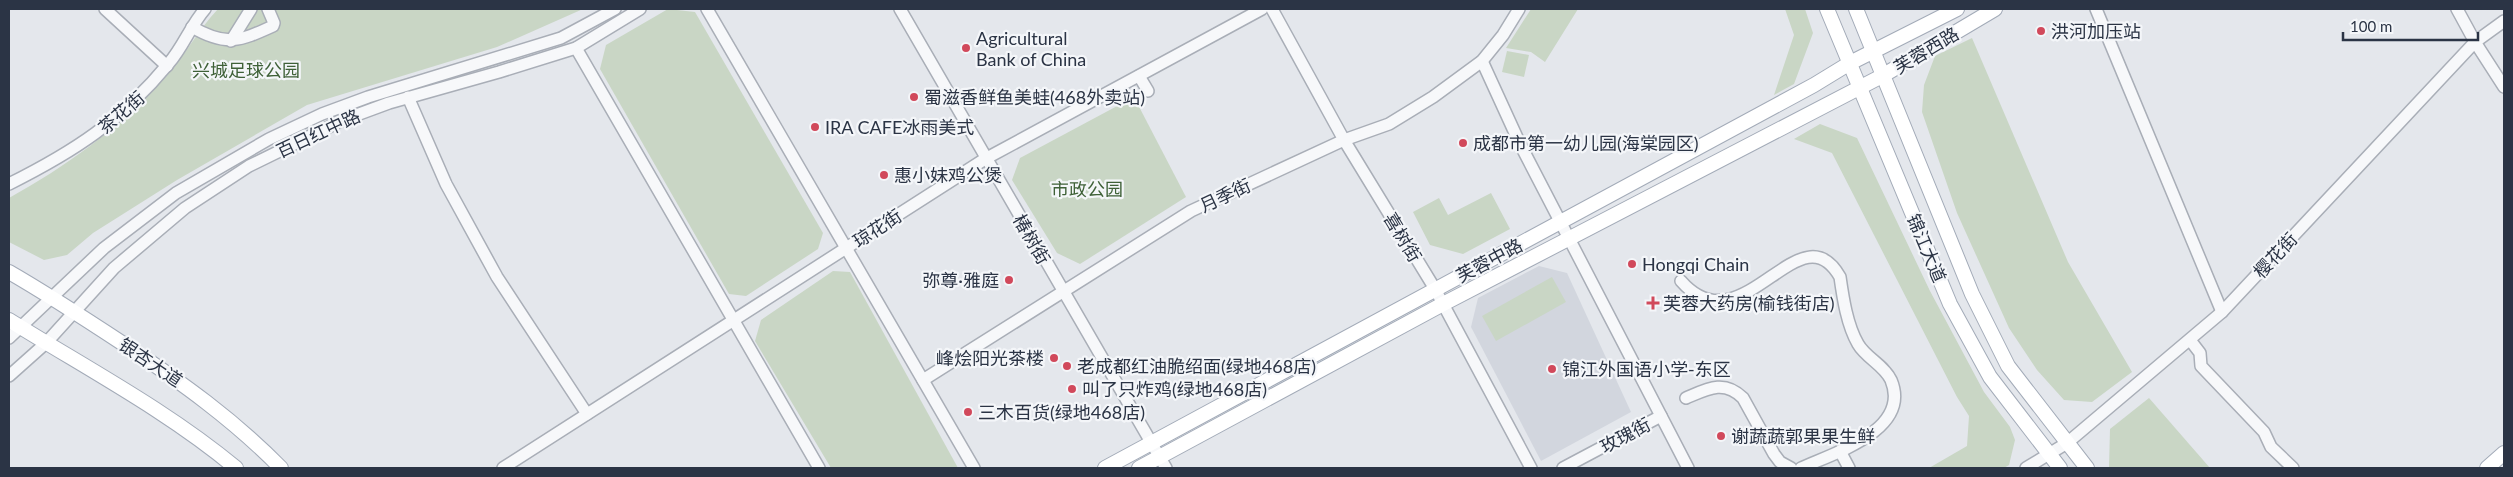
<svg xmlns="http://www.w3.org/2000/svg" width="2513" height="477" font-family="Lato,'Noto Sans SC',sans-serif">
<style>
.built{fill:#d2d6de}
.green{fill:#c9d6c5}
.lines{fill:none;stroke-linecap:round;stroke-linejoin:round}
.minor-casing{stroke:#a9aeb7;stroke-width:14}
.major-casing{stroke:#a3abb8;stroke-width:16}
.minor{stroke:#f7f8fa;stroke-width:11}
.major{stroke:#fff;stroke-width:14}
.poi-dot{fill:#d1495b;stroke:#f4f6f9;stroke-width:2}
.labels{text-anchor:middle;dominant-baseline:central;stroke-width:4.5;stroke-linejoin:round;paint-order:stroke}
.poi-label{font-size:18px;fill:#2b3445;stroke:#f4f6f9;text-anchor:start}
.street-label{font-size:18px;fill:#2b3445;stroke:#f4f6f9}
.park-label{font-size:18px;fill:#3f6138;stroke:#f4f6f9}
</style>
<rect width="100%" height="100%" fill="#e4e7ec"/>
<!-- built -->
<polygon class="built" points="1539,266 1567,273 1631,412 1541,461 1471,327 1478,298"/>
<!-- green -->
<g class="green">
<path d="M218 9H583L497 47 307 105 177 180 93 233 67 255 44 260 9 242V198C65 167 118 129 162 81 183 59 197 31 218 9Z"/>
<polygon points="668,9 695,12 823,233 818,249 746,296 729,294 600,69 606,45"/>
<polygon points="1531,9 1578,9 1545,62 1531,52 1506,48"/>
<polygon points="1785,9 1805,9 1813,33 1794,84 1774,95 1794,35"/>
<polygon points="1972,38 2068,262 2132,372 2092,402 2064,400 2037,370 2009,328 1957,213 1922,112 1924,85 1935,56"/>
<polygon points="1507,51 1529,55 1524,77 1502,72"/>
<polygon points="1134,97 1186,197 1080,264 1057,253 1012,180 1020,158"/>
<polygon points="1820,124 1857,138 1930,291 1984,392 2010,427 2015,440 2009,465 2004,468 1929,468 1967,446 1969,416 1957,397 1832,153 1794,139"/>
<polygon points="1491,193 1510,229 1463,254 1430,245 1413,212 1439,198 1448,215"/>
<polygon points="833,271 850,272 958,468 831,468 755,341 761,320"/>
<polygon points="1552,277 1566,302 1496,341 1482,316"/>
<polygon points="2149,398 2210,468 2109,468 2110,429"/>
</g>
<g class="lines">
<defs>
<g id="minor">
<polyline points="105,9 167,66"/>
<polyline points="707,9 974,468"/>
<polyline points="900,9 1166,468"/>
<polyline points="1272,9 1344,140 1435,289 1531,468"/>
<polyline points="2096,9 2222,312"/>
<polyline points="2457,9 2475,42 2504,87"/>
<path d="M192 27C226 47 240 41 273 26L274 23 268 9"/>
<polyline points="231,41 251,9"/>
<polyline points="576,48 819,468"/>
<polyline points="1482,61 1520,144 1688,468"/>
<polyline points="1139,76 1148,91"/>
<polyline points="408,97 446,184 497,277 587,414"/>
<path d="M9 184C75 151 121 121 169 63 183 47 191 25 205 9"/>
<path d="M1681 281C1742 351 1800 206 1840 277 1843 298 1847 325 1858 344 1866 358 1884 365 1891 380 1912 430 1834 453 1801 468"/>
<polyline points="9,338 104,248 176,193 269,139 322,114 368,97 561,38 615,9"/>
<polyline points="2190,340 2200,353 2201,366 2264,432 2271,447 2293,468"/>
<polyline points="9,376 46,343 114,268 185,208 249,166 343,120 389,103 499,72 576,48 640,9"/>
<polyline points="923,380 1191,211 1344,140 1389,124 1433,97 1482,61 1503,35 1519,9"/>
<path d="M1686 398C1707 389 1724 379 1743 398L1774 454 1780 462 1791 468"/>
<polyline points="1840,451 1849,468"/>
<polyline points="503,468 985,159 1262,9"/>
<polyline points="1563,468 1661,416"/>
<polyline points="2026,468 2067,443 2222,312 2475,42 2504,21"/>
</g>
<g id="major">
<polyline points="1827,9 1950,304 1990,377 2060,468"/>
<polyline points="1856,9 1972,294 2008,366 2087,468"/>
<path d="M9 272C49 295 87 320 125 345 181 382 234 420 281 468"/>
<path d="M9 320C86 368 166 410 236 468"/>
<polyline points="1105,468 1814,85 1850,63 1957,9"/>
<polyline points="1139,468 1443,304 1882,76 1995,9"/>
<polyline points="2487,468 2504,453"/>
</g>
</defs>
<!-- minor casing -->
<use href="#minor" class="minor-casing"/>
<!-- major casing -->
<use href="#major" class="major-casing"/>
<!-- minor -->
<use href="#minor" class="minor"/>
<!-- major -->
<use href="#major" class="major"/>
</g>
<!-- markers -->
<g class="poi-dot">
<circle cx="2041" cy="31" r="5"/>
<circle cx="966" cy="48" r="5"/>
<circle cx="914" cy="97" r="5"/>
<circle cx="815" cy="127" r="5"/>
<circle cx="1463" cy="143" r="5"/>
<circle cx="884" cy="175" r="5"/>
<circle cx="1632" cy="264" r="5"/>
<circle cx="1009" cy="280" r="5"/>
<path d="M1650.5 295.5h5v5h5v5h-5v5h-5v-5h-5v-5h5z"/>
<circle cx="1054" cy="358" r="5"/>
<circle cx="1067" cy="366" r="5"/>
<circle cx="1552" cy="369" r="5"/>
<circle cx="1072" cy="389" r="5"/>
<circle cx="968" cy="412" r="5"/>
<circle cx="1721" cy="436" r="5"/>
</g>
<g class="labels">
<!-- poi labels -->
<g class="poi-label">
<text x="2051" y="31">洪河加压站</text>
<text x="976" y="38">Agricultural<tspan x="976" dy="21">Bank of China</tspan></text>
<text x="924" y="97">蜀滋香鲜鱼美蛙(468外卖站)</text>
<text x="825" y="127">IRA CAFE冰雨美式</text>
<text x="1473" y="143">成都市第一幼儿园(海棠园区)</text>
<text x="894" y="175">惠小妹鸡公煲</text>
<text x="1642" y="264">Hongqi Chain</text>
<text x="999" y="280" text-anchor="end">弥尊·雅庭</text>
<text x="1663" y="303">芙蓉大药房(榆钱街店)</text>
<text x="1044" y="358" text-anchor="end">峰烩阳光茶楼</text>
<text x="1077" y="366">老成都红油脆绍面(绿地468店)</text>
<text x="1562" y="369">锦江外国语小学-东区</text>
<text x="1082" y="389">叫了只炸鸡(绿地468店)</text>
<text x="978" y="412">三木百货(绿地468店)</text>
<text x="1731" y="436">谢蔬蔬郭果果生鲜</text>
</g>
<!-- street labels -->
<g class="street-label">
<text transform="translate(1926 50) rotate(-31)">芙蓉西路</text>
<text transform="translate(121 112) rotate(-41)">茶花街</text>
<text transform="translate(318 133) rotate(-25)">百日红中路</text>
<text transform="translate(1225 195) rotate(-25)">月季街</text>
<text transform="translate(877 228) rotate(-33)">琼花街</text>
<text transform="translate(1403 237) rotate(59)">喜树街</text>
<text transform="translate(1032 239) rotate(60)">椿树街</text>
<text transform="translate(1927 248) rotate(67)">锦江大道</text>
<text transform="translate(2275 255) rotate(-47)">樱花街</text>
<text transform="translate(1489 260) rotate(-28)">芙蓉中路</text>
<text transform="translate(151 362) rotate(34)">银杏大道</text>
<text transform="translate(1625 435) rotate(-28)">玫瑰街</text>
</g>
<!-- park labels -->
<g class="park-label">
<text x="246" y="70">兴城足球公园</text>
<text x="1087" y="189">市政公园</text>
</g>
</g>
<!-- border -->
<rect width="2513" height="477" fill="none" stroke="#2b3445" stroke-width="20"/>
<!-- scale -->
<path d="M2343 32v8h135v-8" fill="none" stroke="#2b3445" stroke-width="2.5"/>
<text x="2350" y="32" font-size="15" fill="#2b3445" stroke="#f4f6f9" stroke-width="4" paint-order="stroke">100 m</text>
</svg>
